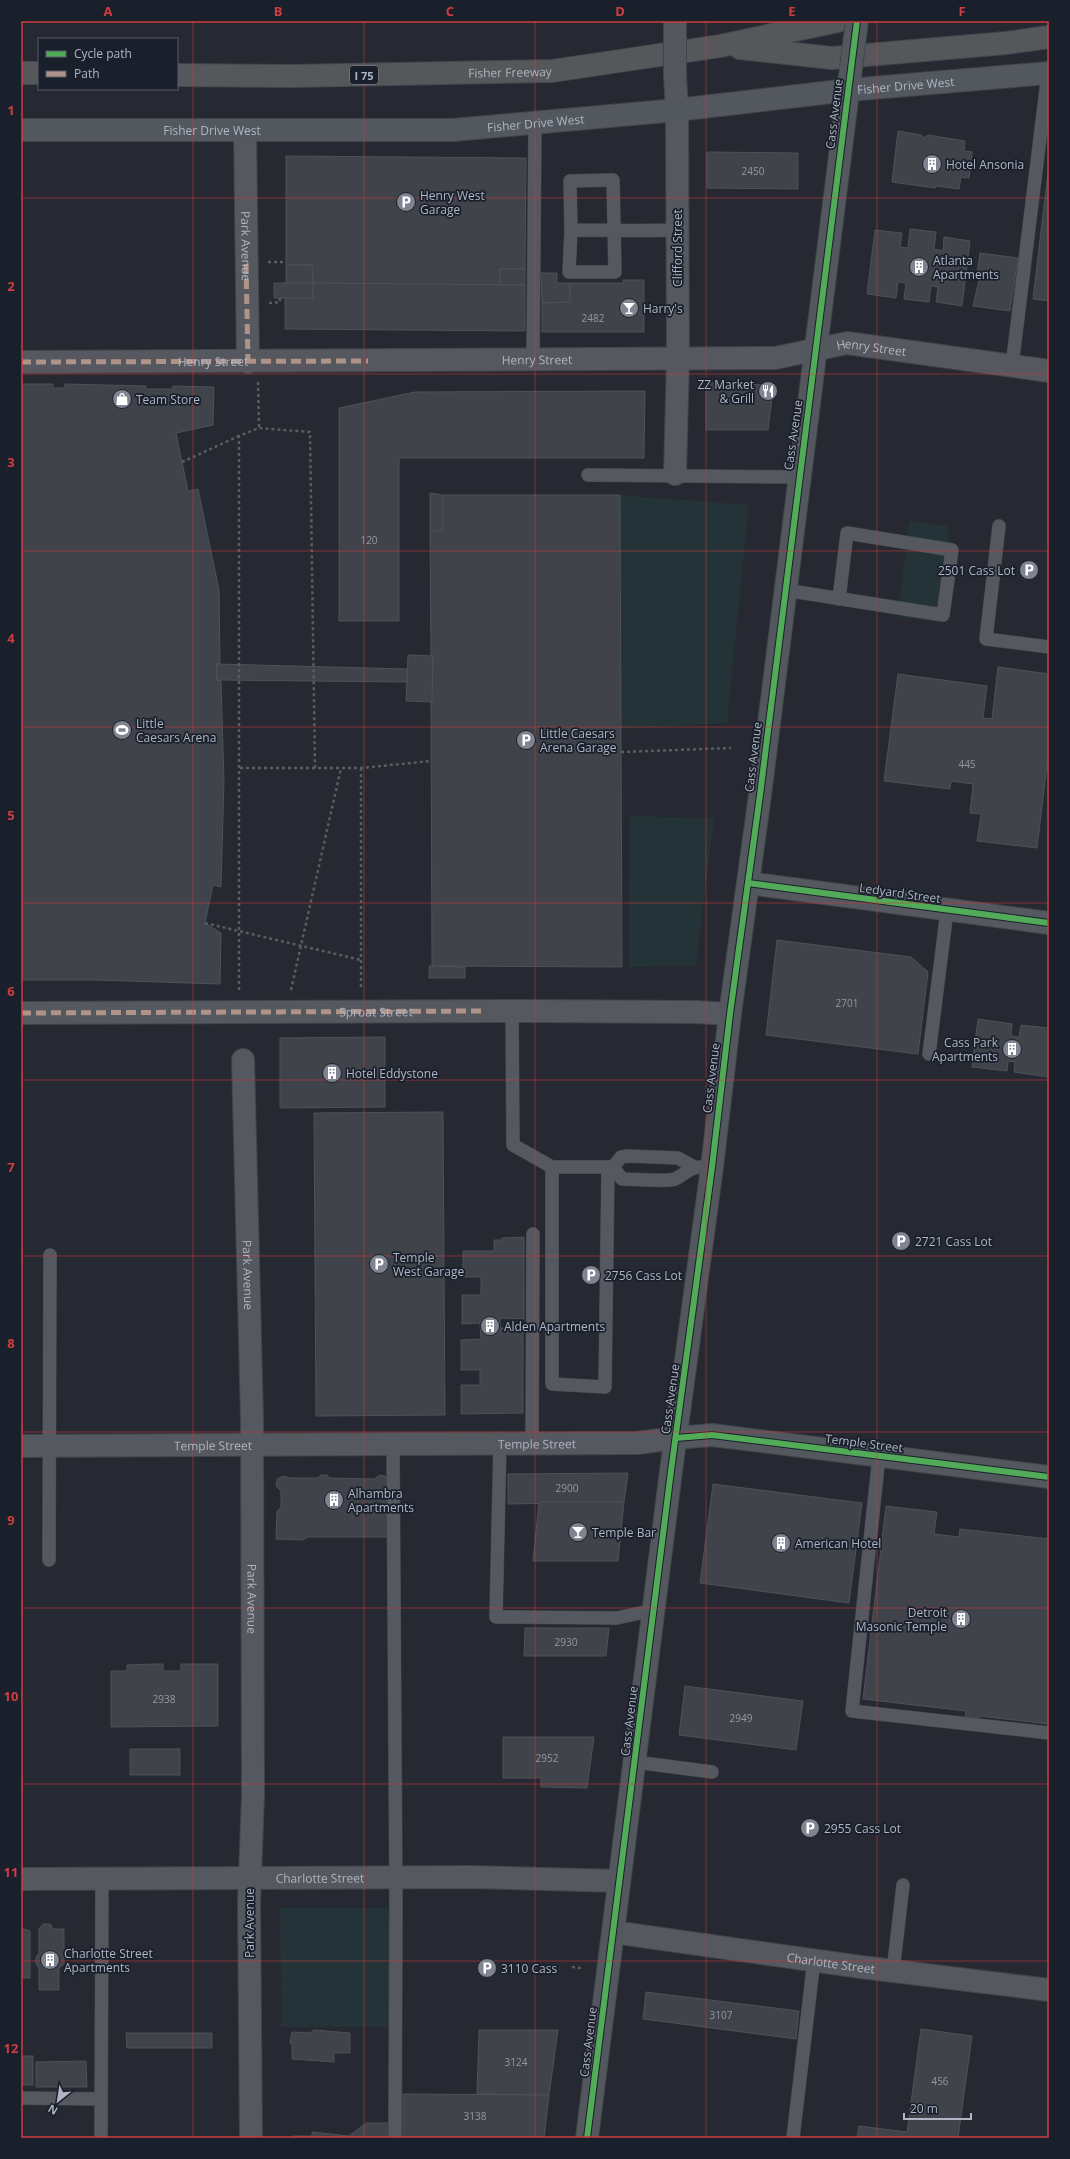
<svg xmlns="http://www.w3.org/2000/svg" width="1070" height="2159" font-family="'Open Sans',sans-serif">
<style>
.green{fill:#243337}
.building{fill:#404349;stroke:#4e5159}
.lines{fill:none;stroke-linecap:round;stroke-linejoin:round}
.lane-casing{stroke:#42444a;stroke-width:14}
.street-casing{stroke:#42444a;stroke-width:24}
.secondary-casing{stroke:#42444a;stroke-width:24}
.highway-casing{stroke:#43454d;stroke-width:24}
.path{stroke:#585c63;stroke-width:2.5;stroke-dasharray:3 3;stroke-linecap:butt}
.lane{stroke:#55585f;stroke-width:13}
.street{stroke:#55585f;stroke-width:22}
.secondary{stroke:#53575e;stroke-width:22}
.highway{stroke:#55575a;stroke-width:22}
.secondary-bridge-casing{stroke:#42444a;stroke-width:24;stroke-linecap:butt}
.secondary-bridge{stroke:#53575e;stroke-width:22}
.quiet{stroke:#af9288;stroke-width:5;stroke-dasharray:10 5;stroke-linecap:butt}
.cycleway-casing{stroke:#1a202b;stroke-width:8}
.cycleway{stroke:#51ab58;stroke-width:6}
.grid{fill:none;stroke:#d03d3f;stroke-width:1;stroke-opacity:0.55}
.labels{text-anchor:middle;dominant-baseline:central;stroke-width:3.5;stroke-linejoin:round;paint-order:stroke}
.number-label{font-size:10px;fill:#9398a4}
.shield{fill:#1a202b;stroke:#828895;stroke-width:1}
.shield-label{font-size:11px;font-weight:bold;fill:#afb5c3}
.street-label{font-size:12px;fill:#afb5c3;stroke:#1a202b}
.poi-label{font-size:12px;fill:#afb5c3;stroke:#1a202b;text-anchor:start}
.neatline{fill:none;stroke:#d03d3f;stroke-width:1.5}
.grid-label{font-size:13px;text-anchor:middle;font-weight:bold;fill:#d03d3f}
</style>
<rect width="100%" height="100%" fill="#262931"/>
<!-- green -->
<g class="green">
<polygon points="620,495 749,505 727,723 621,729"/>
<polygon points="909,521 949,526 937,622 898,617"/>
<polygon points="630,816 714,818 696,966 629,967"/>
<polygon points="280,1908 390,1908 391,2027 281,2027"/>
</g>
<!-- building -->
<g class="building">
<polygon points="898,131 921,135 924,138 928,135 965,141 964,151 972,152 969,178 961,177 959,189 936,186 935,188 892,182"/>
<polygon points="707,152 798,153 798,189 707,188"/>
<polygon points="286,156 526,158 525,269 500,269 500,285 313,283 312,265 286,265"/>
<polygon points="1049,164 1049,301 1033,299"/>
<polygon points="910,229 936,232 934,249 943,251 944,237 970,241 962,306 936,302 938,287 931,286 929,302 904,299 906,283 898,282 896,298 867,294 875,230 902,233 900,247 908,248"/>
<polygon points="980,253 1018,258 1010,311 973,306 980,276 977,274"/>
<polygon points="286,265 312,265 313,283 286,283"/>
<rect x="500" y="269" width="25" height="16"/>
<polygon points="541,273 557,273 557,283 570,283 570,302 542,303"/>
<polygon points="623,280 644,280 644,332 542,332 542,303 570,302 570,283 623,283"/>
<rect x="274" y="283" width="39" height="15"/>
<polygon points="313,283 525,285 525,331 285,329 285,298 313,298"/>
<polygon points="711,383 770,385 773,390 768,430 706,430 706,387"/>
<polygon points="21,384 53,384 53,388 65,388 65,384 146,386 146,389 173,389 173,386 214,387 213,425 176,433 188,491 198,489 219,590 220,664 217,664 217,680 221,681 224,780 221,887 213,885 205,923 221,933 220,984 95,980 21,980"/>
<polygon points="645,391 644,458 399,458 399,621 339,621 339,408 415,392"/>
<polygon points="430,493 443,495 443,531 430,531"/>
<polygon points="443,495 620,495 622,967 432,966 431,701 433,656 431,656 430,531 443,531"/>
<polygon points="408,655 433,656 432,702 406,701"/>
<polygon points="217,664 407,669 407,682 217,680"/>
<polygon points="998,667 1049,674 1049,748 1037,848 977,841 981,814 970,813 973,784 951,781 950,789 884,781 898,674 987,686 983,718 992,719"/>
<polygon points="777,940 911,957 928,972 918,1054 766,1035"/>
<polygon points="429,966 465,967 465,978 429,978"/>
<polygon points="978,1019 1012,1024 1011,1036 1019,1037 1021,1025 1049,1028 1049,1077 1014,1072 1015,1062 1008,1061 1007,1071 972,1067"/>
<polygon points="385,1037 385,1107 280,1108 280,1038"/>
<polygon points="443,1112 445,1415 316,1416 314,1113"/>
<polygon points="524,1237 524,1319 500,1318 500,1328 523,1329 523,1413 461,1414 461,1385 480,1385 480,1370 461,1370 461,1340 481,1339 480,1323 462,1324 462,1295 481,1295 481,1277 463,1277 463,1251 494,1251 494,1240 502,1240 502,1238"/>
<polygon points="628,1473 624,1502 508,1504 508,1474"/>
<polygon points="321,1475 327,1475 329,1478 374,1479 380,1475 385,1476 387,1478 388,1537 308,1537 302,1540 276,1539 277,1511 281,1508 281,1491 276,1486 277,1479 283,1476 290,1478 318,1478"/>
<polygon points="713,1484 862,1503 849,1603 700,1583"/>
<polygon points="539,1502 624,1502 618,1561 533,1561"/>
<polygon points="886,1506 937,1512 934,1534 959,1537 960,1529 1049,1539 1049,1724 979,1716 978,1721 965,1719 966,1711 863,1699"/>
<polygon points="525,1628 609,1628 606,1656 524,1656"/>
<polygon points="154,1664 163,1664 163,1671 181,1671 181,1664 218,1664 218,1726 111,1727 111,1671 127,1671 127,1665"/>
<polygon points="685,1686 803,1701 796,1750 679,1735"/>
<polygon points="503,1737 594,1737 587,1788 541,1787 541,1778 503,1778"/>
<rect x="130" y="1749" width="50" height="26"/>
<polygon points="43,1924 50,1924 53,1929 64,1929 64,1964 59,1968 59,1990 39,1990 39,1968 36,1964 36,1957 39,1953 39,1929"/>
<polygon points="21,1928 30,1931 30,1978 21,1978"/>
<polygon points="646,1992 799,2011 796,2039 643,2019"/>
<polygon points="921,2029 972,2036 958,2138 857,2138 859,2126 907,2132"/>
<polygon points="314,2030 350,2033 350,2053 334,2053 334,2062 292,2059 292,2045 290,2043 292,2032 310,2033"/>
<polygon points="479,2030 558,2030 549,2095 477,2094"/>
<polygon points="126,2033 212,2033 212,2048 127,2048"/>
<rect x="21" y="2056" width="12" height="29"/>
<polygon points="86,2061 87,2087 36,2087 36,2062"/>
<polygon points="403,2094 549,2095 544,2138 403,2138"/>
<polygon points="366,2123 390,2123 389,2138 293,2138 293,2136 312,2136 312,2132 349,2136"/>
</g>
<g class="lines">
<defs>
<g id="lane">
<path d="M571 230 569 272H615L613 180 570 181 571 230C607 230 642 231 677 230"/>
<polyline points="533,360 535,123"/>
<polyline points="1012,366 1048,73"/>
<polyline points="588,475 799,477"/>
<polyline points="999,526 986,639 1049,647"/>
<polyline points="785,590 943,615 952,550 847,533 839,599"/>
<polyline points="512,1011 513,1145 552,1167 608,1167"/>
<polyline points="929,1054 947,911"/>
<polyline points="552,1167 552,1384 605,1387 608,1167 613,1167 621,1157 628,1156 678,1158 694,1167"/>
<path d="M613 1167 622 1179C633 1179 666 1182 675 1179 684 1175 690 1167 700 1167"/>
<polyline points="500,1442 496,1617 617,1618 654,1610"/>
<polyline points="532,1442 533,1234"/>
<polyline points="393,1444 396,1903 395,2138"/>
<polyline points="879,1456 852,1711 1049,1733"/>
<polyline points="49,1560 50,1255"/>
<polyline points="635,1762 712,1772"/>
<polyline points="893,1971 903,1885"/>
<polyline points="21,2098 101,2099"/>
<polyline points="101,2138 102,1879"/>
<polyline points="793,2138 814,1960"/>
</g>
<g id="street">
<path id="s1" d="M245 131 248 362"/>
<path id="s2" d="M21 362 775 358 847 343 1049 371"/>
<polyline points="675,474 678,359 677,110"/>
<polyline points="748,883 1049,923"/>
<polyline points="21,1013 528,1011 696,1012 730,1014"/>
<path id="s3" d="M243 1060 252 1418 253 1796 249 1903 251 2138"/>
<path id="s4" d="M21 1446 637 1443 676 1438"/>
<path id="s5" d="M21 1879 472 1877 619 1881"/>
<path id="s6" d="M613 1932 861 1967 1049 1990"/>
</g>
<g id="secondary">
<polyline points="675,75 677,110"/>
<path id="s7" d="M21 130H453L677 110 848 90 1049 73"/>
<polyline points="676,1438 712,1435 1049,1477"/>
<polyline points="587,2138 671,1471 712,1167 730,1014 760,795 851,68"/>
</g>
<g id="highway">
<polyline points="740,48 832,58 1006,43 1049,37"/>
<polyline points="21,73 39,73"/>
<path id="s8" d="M177 75 294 76 552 71 720 46 838 21"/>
</g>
</defs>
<!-- lane casing -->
<use href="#lane" class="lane-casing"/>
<!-- street casing -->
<use href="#street" class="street-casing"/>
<!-- secondary casing -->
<use href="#secondary" class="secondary-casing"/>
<!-- highway casing -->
<use href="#highway" class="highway-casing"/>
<!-- path -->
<g class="path">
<polyline points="268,262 286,262"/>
<polyline points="269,303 280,302 280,298"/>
<polyline points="258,382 259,428"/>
<polyline points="182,462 239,436"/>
<polyline points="621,752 731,748"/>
<polyline points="240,768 361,768 431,761"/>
<polyline points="361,768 361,989"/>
<polyline points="205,923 361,960"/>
<polyline points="239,990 239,436 259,428 310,432 315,768"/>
<polyline points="291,990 341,768"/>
<polyline points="572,1967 581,1968"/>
</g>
<!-- lane -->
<use href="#lane" class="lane"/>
<!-- street -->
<use href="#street" class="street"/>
<!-- secondary -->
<use href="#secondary" class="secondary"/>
<!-- highway -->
<use href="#highway" class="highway"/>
<defs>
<g id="secondary-bridge">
<polyline points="851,68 857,21"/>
<polyline points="675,75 675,21"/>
</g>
</defs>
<!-- secondary-bridge casing -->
<use href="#secondary-bridge" class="secondary-bridge-casing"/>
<!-- secondary-bridge -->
<use href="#secondary-bridge" class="secondary-bridge"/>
<!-- quiet -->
<g class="quiet">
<polyline points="246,264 248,362"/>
<polyline points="21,362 368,361"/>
<path id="s9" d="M21 1013 484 1011"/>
</g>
<defs>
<g id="cycleway">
<polyline points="748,883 1049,923"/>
<polyline points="676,1438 712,1435 1049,1477"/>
<polyline points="587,2138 671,1471 712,1167 730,1014 760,795 857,21"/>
</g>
</defs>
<!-- cycleway casing -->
<use href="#cycleway" class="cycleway-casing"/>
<!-- cycleway -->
<use href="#cycleway" class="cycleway"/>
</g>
<!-- grid -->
<path class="grid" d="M193 21V2138M364 21V2138M535 21V2138M706 21V2138M877 21V2138M21 198H1049M21 374H1049M21 551H1049M21 727H1049M21 903H1049M21 1080H1049M21 1256H1049M21 1432H1049M21 1608H1049M21 1784H1049M21 1961H1049"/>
<!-- icons -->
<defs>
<symbol id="building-disc" viewBox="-11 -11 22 22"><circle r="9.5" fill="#7f8490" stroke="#1a202b"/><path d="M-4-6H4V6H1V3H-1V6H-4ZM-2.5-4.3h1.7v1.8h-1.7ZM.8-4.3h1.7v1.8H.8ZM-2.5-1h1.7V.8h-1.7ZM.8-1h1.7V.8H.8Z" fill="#fff"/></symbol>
<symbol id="parking-disc" viewBox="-11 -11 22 22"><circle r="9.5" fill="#7f8490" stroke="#1a202b"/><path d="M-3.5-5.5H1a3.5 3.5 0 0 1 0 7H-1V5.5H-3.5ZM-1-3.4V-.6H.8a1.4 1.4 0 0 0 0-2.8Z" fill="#fff"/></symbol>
<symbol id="bar-disc" viewBox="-11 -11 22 22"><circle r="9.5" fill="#7f8490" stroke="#1a202b"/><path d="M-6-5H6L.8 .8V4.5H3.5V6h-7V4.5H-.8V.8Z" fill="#fff"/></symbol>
<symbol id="restaurant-disc" viewBox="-11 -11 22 22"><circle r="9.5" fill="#7f8490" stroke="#1a202b"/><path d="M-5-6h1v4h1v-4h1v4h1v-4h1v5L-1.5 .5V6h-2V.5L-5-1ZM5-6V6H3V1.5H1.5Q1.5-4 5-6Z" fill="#fff"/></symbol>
<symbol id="shop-disc" viewBox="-11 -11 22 22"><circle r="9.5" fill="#7f8490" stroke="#1a202b"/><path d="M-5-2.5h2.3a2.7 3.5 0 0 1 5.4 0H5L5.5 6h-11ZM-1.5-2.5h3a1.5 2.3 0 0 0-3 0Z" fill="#fff"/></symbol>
<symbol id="stadium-disc" viewBox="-11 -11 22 22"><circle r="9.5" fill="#7f8490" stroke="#1a202b"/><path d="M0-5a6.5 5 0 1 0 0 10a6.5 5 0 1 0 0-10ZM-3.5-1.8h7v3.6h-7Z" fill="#fff"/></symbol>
</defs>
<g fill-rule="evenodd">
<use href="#building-disc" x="921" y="153" width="22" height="22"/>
<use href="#parking-disc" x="395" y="191" width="22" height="22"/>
<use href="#building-disc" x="908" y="256" width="22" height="22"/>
<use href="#bar-disc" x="618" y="297" width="22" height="22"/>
<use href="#restaurant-disc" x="757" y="380" width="22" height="22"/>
<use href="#shop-disc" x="111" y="388" width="22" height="22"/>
<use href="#parking-disc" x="1018" y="559" width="22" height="22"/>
<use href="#stadium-disc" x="111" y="719" width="22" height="22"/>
<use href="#parking-disc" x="515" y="729" width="22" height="22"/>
<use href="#building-disc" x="1001" y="1038" width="22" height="22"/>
<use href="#building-disc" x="321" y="1062" width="22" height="22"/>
<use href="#parking-disc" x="890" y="1230" width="22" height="22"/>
<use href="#parking-disc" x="368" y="1253" width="22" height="22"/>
<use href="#parking-disc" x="580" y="1264" width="22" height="22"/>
<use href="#building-disc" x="479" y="1315" width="22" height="22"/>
<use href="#building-disc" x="323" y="1489" width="22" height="22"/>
<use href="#bar-disc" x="567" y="1521" width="22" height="22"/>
<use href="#building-disc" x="770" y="1532" width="22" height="22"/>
<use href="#building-disc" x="950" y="1608" width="22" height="22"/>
<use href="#parking-disc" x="799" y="1817" width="22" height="22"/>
<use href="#building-disc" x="39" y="1949" width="22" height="22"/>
<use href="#parking-disc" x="476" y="1957" width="22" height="22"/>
</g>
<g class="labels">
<!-- number labels -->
<g class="number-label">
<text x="753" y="171">2450</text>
<text x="593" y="318">2482</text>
<text x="369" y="540">120</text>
<text x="967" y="764">445</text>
<text x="847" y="1003">2701</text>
<text x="567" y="1488">2900</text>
<text x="566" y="1642">2930</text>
<text x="164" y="1699">2938</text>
<text x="741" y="1718">2949</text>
<text x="547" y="1758">2952</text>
<text x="721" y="2015">3107</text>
<text x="516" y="2062">3124</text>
<text x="940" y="2081">456</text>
<text x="475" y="2116">3138</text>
</g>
<!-- shield labels -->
<rect class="shield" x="350" y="66" width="28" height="18" rx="3"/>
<g class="shield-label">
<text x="364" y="75">I 75</text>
</g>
<!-- street labels -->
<g class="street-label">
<text stroke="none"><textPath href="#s8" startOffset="333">Fisher Freeway</textPath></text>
<text stroke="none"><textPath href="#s7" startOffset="887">Fisher Drive West</textPath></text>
<text transform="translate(834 114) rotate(-83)">Cass Avenue</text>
<text stroke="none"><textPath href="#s7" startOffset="515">Fisher Drive West</textPath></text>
<text stroke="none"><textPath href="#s7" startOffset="191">Fisher Drive West</textPath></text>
<text stroke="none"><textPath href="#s1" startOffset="115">Park Avenue</textPath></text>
<text transform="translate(677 248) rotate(-90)">Clifford Street</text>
<text stroke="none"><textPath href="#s2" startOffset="852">Henry Street</textPath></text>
<text stroke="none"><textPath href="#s2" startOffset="516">Henry Street</textPath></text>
<text stroke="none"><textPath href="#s2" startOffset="192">Henry Street</textPath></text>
<text transform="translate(793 435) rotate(-82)">Cass Avenue</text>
<text transform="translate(753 757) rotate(-83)">Cass Avenue</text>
<text transform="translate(900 893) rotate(8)">Ledyard Street</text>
<text stroke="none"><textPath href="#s9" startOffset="355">Sproat Street</textPath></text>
<text transform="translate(711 1078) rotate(-83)">Cass Avenue</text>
<text stroke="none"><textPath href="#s3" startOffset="215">Park Avenue</textPath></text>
<text transform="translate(670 1399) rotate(-82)">Cass Avenue</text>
<text stroke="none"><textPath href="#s4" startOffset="516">Temple Street</textPath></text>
<text transform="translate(864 1443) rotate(7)">Temple Street</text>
<text stroke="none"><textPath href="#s4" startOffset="192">Temple Street</textPath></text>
<text stroke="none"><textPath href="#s3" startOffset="539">Park Avenue</textPath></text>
<text transform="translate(629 1721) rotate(-83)">Cass Avenue</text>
<text stroke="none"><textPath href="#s5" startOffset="299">Charlotte Street</textPath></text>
<text transform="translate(249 1923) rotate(-90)">Park Avenue</text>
<text stroke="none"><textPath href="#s6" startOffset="220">Charlotte Street</textPath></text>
<text transform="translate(588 2042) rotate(-83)">Cass Avenue</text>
</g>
<!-- poi labels -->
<g class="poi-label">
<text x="946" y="164">Hotel Ansonia</text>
<text x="420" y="195">Henry West<tspan x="420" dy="14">Garage</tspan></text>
<text x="933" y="260">Atlanta<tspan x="933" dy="14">Apartments</tspan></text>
<text x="643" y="308">Harry's</text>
<text x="754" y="384" text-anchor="end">ZZ Market<tspan x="754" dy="14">&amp; Grill</tspan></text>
<text x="136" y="399">Team Store</text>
<text x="1015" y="570" text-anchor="end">2501 Cass Lot</text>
<text x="136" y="723">Little<tspan x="136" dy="14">Caesars Arena</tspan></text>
<text x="540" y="733">Little Caesars<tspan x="540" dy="14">Arena Garage</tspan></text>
<text x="998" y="1042" text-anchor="end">Cass Park<tspan x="998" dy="14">Apartments</tspan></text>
<text x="346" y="1073">Hotel Eddystone</text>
<text x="915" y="1241">2721 Cass Lot</text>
<text x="393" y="1257">Temple<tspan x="393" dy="14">West Garage</tspan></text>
<text x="605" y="1275">2756 Cass Lot</text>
<text x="504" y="1326">Alden Apartments</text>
<text x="348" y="1493">Alhambra<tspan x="348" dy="14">Apartments</tspan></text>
<text x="592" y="1532">Temple Bar</text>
<text x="795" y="1543">American Hotel</text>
<text x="947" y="1612" text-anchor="end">Detroit<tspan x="947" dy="14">Masonic Temple</tspan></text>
<text x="824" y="1828">2955 Cass Lot</text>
<text x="64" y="1953">Charlotte Street<tspan x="64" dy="14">Apartments</tspan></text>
<text x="501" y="1968">3110 Cass</text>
</g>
</g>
<!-- border -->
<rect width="1070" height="2159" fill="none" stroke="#1a202b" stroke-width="44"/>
<!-- legend -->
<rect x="38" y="38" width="140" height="52" fill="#1a202b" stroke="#565c68"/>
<rect x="46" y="51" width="20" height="6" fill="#51ab58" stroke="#565c68"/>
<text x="74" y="58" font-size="12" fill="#afb5c3">Cycle path</text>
<rect x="46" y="71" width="20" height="6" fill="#af9288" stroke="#565c68"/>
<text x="74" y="78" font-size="12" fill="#afb5c3">Path</text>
<!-- north arrow -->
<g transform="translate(58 2101) rotate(210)" stroke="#1a202b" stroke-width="3" paint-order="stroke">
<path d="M0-3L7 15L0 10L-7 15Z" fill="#afb5c3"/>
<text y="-6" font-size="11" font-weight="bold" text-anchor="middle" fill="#afb5c3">N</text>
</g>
<!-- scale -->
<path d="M904 2113v6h67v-6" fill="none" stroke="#afb5c3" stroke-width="2"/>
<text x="910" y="2113" font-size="12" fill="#afb5c3" stroke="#1a202b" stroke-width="3" paint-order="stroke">20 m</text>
<rect x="22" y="22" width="1026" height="2115" class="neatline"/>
<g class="grid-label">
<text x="108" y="16">A</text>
<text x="278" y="16">B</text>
<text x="450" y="16">C</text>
<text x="620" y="16">D</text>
<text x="792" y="16">E</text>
<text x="962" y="16">F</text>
<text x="11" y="115">1</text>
<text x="11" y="291">2</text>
<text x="11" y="467">3</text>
<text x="11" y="643">4</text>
<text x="11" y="820">5</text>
<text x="11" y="996">6</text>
<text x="11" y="1172">7</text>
<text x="11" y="1348">8</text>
<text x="11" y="1525">9</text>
<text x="11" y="1701">10</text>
<text x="11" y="1877">11</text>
<text x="11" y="2053">12</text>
</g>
</svg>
